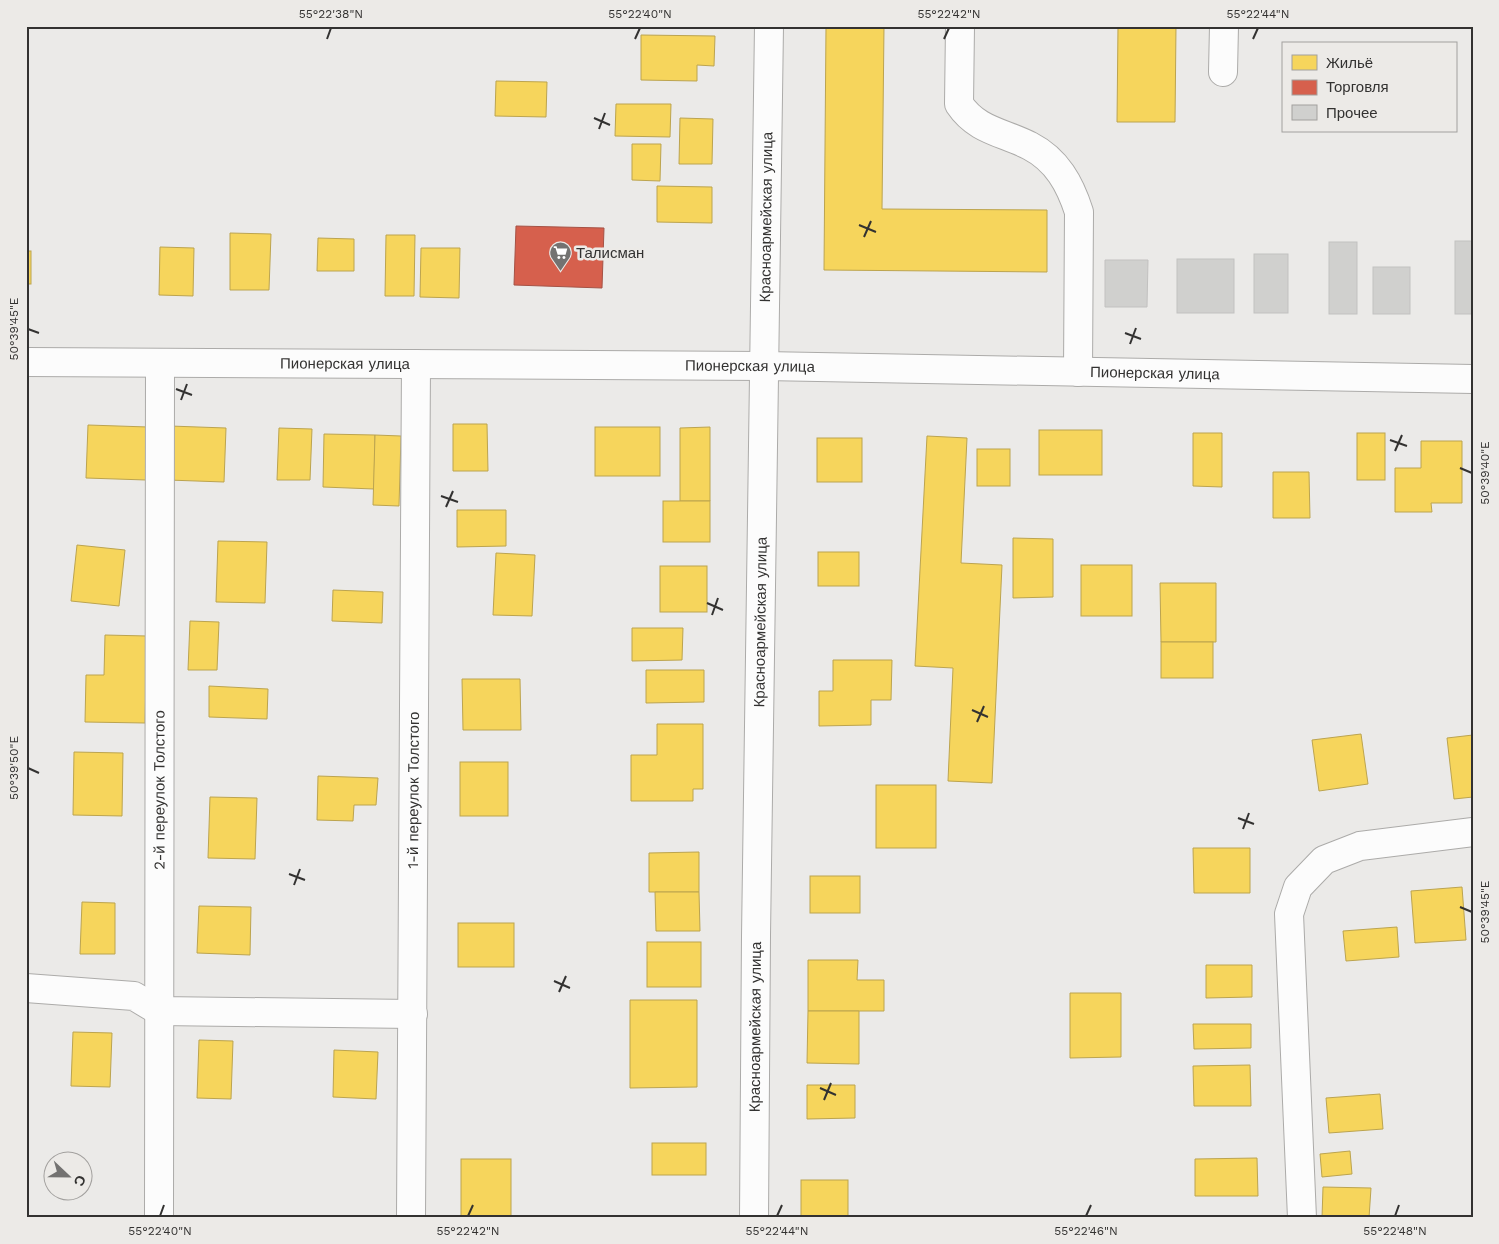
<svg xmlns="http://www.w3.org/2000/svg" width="1499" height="1244" font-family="'Work Sans',sans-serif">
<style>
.homes{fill:#f6d55c;stroke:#bca44f}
.shops{fill:#d6604d;stroke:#a55245}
.building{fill:#d0d0ce;stroke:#c2c1c0}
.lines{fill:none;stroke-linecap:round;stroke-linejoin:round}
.minor-casing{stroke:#acaba9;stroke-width:30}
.minor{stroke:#fcfcfc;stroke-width:28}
.ticks{fill:none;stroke:#333231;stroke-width:2}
.labels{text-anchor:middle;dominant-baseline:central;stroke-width:5;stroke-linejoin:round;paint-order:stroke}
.street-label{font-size:15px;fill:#333231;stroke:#eceae7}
.poi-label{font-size:15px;fill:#333231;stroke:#eceae7;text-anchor:start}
.neatline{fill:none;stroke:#333231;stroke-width:2}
.ticks-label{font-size:12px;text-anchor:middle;fill:#333231}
</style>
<rect width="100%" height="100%" fill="#ebeae8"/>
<!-- homes -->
<g class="homes">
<polygon points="826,26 884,26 882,209 1047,210 1047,272 824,270"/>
<polygon points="1118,26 1176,26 1175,122 1117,122"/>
<polygon points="641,35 715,36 714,66 697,65 697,81 641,80"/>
<polygon points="496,81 547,82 546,117 495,116"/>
<polygon points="616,104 671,104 670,137 615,136"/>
<polygon points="680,118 713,119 712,164 679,164"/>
<polygon points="632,144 661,144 660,181 632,180"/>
<polygon points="657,186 712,187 712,223 657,222"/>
<polygon points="230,233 271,234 269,290 230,290"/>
<polygon points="386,235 415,235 414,296 385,296"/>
<polygon points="318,238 354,239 354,271 317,271"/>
<polygon points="160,247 194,248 193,296 159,295"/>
<polygon points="421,248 460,248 459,298 420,297"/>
<rect x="26" y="251" width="5" height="33"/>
<polygon points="453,424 487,424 488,471 453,471"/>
<polygon points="88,425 148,427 146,480 86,478"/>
<polygon points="170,426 226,428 224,482 168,480"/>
<rect x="595" y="427" width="65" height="49"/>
<polygon points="710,427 710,501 680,501 680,428"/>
<polygon points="279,428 312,429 310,480 277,480"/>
<rect x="1039" y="430" width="63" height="45"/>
<polygon points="1193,433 1222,433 1222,487 1193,486"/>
<rect x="1357" y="433" width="28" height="47"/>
<polygon points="324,434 375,435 374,489 323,487"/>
<polygon points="375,435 401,436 399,506 373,505"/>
<polygon points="927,436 967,438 961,563 1002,565 992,783 948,781 953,668 915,666"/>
<rect x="817" y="438" width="45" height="44"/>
<polygon points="1421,441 1462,441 1462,503 1431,503 1432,512 1395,512 1395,468 1421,468"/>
<rect x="977" y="449" width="33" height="37"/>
<polygon points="1273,472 1309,472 1310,518 1273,518"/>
<rect x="663" y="501" width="47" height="41"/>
<polygon points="457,510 506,510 506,546 457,547"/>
<polygon points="1013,538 1053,539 1053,597 1013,598"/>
<polygon points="218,541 267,542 265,603 216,602"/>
<polygon points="77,545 125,550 119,606 71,601"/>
<rect x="818" y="552" width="41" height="34"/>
<polygon points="496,553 535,555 532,616 493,615"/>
<rect x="1081" y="565" width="51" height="51"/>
<rect x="660" y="566" width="47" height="46"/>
<polygon points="1160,583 1216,583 1216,642 1161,642"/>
<polygon points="333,590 383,592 382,623 332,621"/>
<polygon points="190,621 219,622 217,670 188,670"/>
<polygon points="632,628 683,628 682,660 632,661"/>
<polygon points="105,635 147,636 145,723 85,722 86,675 104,675"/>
<rect x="1161" y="642" width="52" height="36"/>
<polygon points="833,660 892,660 891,700 871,700 871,725 819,726 819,691 833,691"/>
<polygon points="646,670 704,670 704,702 646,703"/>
<polygon points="462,679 520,679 521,730 463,730"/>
<polygon points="209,686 268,689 267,719 209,717"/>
<polygon points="657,724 703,724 703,789 693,789 693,801 631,801 631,755 657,755"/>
<polygon points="1361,734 1368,784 1319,791 1312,740"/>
<polygon points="1473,735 1473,797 1454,799 1447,738"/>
<polygon points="74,752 123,753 122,816 73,815"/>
<rect x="460" y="762" width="48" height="54"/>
<polygon points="318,776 378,778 376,805 354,805 353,821 317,820"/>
<rect x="876" y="785" width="60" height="63"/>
<polygon points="210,797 257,798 255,859 208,858"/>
<polygon points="1193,848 1250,848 1250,893 1194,893"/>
<polygon points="699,852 699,892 649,892 649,853"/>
<rect x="810" y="876" width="50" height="37"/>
<polygon points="1462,887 1466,940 1415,943 1411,891"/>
<polygon points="655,892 699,892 700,931 656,931"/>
<polygon points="82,902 115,903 115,954 80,954"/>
<polygon points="199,906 251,907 250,955 197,953"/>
<rect x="458" y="923" width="56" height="44"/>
<polygon points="1397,927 1399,957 1346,961 1343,931"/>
<rect x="647" y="942" width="54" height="45"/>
<polygon points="808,960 858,960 857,980 884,980 884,1011 808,1011"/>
<polygon points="1206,965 1252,965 1252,997 1206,998"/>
<polygon points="1070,993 1121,993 1121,1057 1070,1058"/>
<polygon points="630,1000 697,1000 697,1087 630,1088"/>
<polygon points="808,1011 859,1011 859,1064 807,1063"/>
<polygon points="1193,1024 1251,1024 1251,1048 1194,1049"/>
<polygon points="73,1032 112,1033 110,1087 71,1086"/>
<polygon points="199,1040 233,1041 231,1099 197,1098"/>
<polygon points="334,1050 378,1052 376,1099 333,1097"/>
<polygon points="1250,1065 1251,1106 1194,1106 1193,1066"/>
<polygon points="807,1085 855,1085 855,1118 807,1119"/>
<polygon points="1380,1094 1383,1129 1329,1133 1326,1098"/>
<rect x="652" y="1143" width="54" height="32"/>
<polygon points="1350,1151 1352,1174 1322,1177 1320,1154"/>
<polygon points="1257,1158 1258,1196 1195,1196 1195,1159"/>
<rect x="461" y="1159" width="50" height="59"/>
<rect x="801" y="1180" width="47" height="38"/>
<polygon points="1323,1187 1371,1188 1369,1218 1322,1218"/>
</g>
<!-- shops -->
<polygon class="shops" points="516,226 604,228 602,288 514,285"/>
<!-- building -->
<g class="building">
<rect x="1455" y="241" width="18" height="73"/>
<rect x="1329" y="242" width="28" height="72"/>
<rect x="1254" y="254" width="34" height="59"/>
<rect x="1177" y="259" width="57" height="54"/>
<polygon points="1105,260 1148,260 1147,307 1105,307"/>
<rect x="1373" y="267" width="37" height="47"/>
</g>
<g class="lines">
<defs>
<g id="minor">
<path d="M960 26 959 104C977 131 1003 132 1030 146 1057 160 1070 184 1079 212L1078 372"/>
<polyline points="1223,72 1224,26"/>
<path id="s1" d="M26 362 764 366 1473 379"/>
<polyline points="26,988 134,996 159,1011 413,1014"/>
<path id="s2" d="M159 1218 160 363"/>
<path id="s3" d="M411 1218 416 364"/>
<path id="s4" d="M754 1218 756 936 769 26"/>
<polyline points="1302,1218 1289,914 1298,887 1324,860 1360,846 1473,832"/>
</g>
</defs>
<!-- minor casing -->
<use href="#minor" class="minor-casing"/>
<!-- minor -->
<use href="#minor" class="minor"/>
</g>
<!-- ticks -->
<path class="ticks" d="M327 39 331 28M635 39 640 28M944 39 949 28M1253 39 1258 28M594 118 610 125M599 129 605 113M859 225 876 232M864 237 871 221M28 329 39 333M1125 333 1141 339M1130 344 1136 328M176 389 192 395M181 400 187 384M1390 440 1407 446M1395 451 1402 435M1460 468 1472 473M441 496 458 502M446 507 453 491M707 603 723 610M712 615 718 598M972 710 988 717M977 722 984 706M28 768 39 773M1238 818 1254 824M1243 829 1249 813M289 874 305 880M294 885 300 869M1460 907 1472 912M554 981 570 988M559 992 566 976M820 1088 836 1095M824 1100 831 1083M160 1216 164 1205M468 1216 473 1205M777 1216 782 1205M1086 1216 1091 1205M1395 1216 1399 1205"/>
<!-- icons -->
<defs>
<symbol id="supermarket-pin" viewBox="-11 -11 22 30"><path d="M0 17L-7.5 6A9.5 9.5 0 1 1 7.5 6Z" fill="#737271" stroke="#eceae7"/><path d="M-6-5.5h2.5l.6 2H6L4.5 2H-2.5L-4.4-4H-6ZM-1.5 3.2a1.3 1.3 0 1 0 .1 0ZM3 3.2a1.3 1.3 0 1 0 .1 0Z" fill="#fff"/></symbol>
</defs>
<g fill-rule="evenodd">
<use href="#supermarket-pin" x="548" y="240" width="25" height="34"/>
</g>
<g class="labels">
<!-- street labels -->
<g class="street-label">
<text stroke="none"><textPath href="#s4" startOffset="1001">Красноармейская улица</textPath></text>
<text stroke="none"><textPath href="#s1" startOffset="319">Пионерская улица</textPath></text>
<text stroke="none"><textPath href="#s1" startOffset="724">Пионерская улица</textPath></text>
<text stroke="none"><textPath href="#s1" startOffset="1129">Пионерская улица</textPath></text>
<text stroke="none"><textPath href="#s4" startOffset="596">Красноармейская улица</textPath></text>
<text stroke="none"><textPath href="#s2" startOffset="428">2-й переулок Толстого</textPath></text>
<text stroke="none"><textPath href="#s3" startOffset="428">1-й переулок Толстого</textPath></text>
<text stroke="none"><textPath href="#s4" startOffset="191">Красноармейская улица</textPath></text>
</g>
<!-- poi labels -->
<g class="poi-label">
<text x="576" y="253">Талисман</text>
</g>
</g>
<!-- border -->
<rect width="1499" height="1244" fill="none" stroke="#eceae7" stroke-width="55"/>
<!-- legend -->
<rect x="1282" y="42" width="175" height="90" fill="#eceae7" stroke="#a2a09e"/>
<rect x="1292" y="55" width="25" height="15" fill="#f6d55c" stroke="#a2a09e"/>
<text x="1326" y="68" font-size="15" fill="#333231">Жильё</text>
<rect x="1292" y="80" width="25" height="15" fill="#d6604d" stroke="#a2a09e"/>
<text x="1326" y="92" font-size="15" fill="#333231">Торговля</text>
<rect x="1292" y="105" width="25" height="15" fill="#d0d0ce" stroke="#a2a09e"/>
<text x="1326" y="118" font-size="15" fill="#333231">Прочее</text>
<!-- north arrow -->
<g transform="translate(68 1176) rotate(112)"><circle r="24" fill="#eceae7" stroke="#a2a09e"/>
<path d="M0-4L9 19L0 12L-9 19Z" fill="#737271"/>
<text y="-8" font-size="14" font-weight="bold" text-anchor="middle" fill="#333231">С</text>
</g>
<rect x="28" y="28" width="1444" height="1188" class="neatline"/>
<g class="ticks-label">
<text x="331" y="18">55°22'38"N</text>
<text x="640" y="18">55°22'40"N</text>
<text x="949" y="18">55°22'42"N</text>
<text x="1258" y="18">55°22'44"N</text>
<text transform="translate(14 329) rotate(-90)" y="4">50°39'45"E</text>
<text transform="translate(1485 473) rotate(-90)" y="4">50°39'40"E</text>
<text transform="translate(14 768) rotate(-90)" y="4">50°39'50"E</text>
<text transform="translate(1485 912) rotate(-90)" y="4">50°39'45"E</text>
<text x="160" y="1235">55°22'40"N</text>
<text x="468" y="1235">55°22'42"N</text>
<text x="777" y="1235">55°22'44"N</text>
<text x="1086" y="1235">55°22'46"N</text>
<text x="1395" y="1235">55°22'48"N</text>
</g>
</svg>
